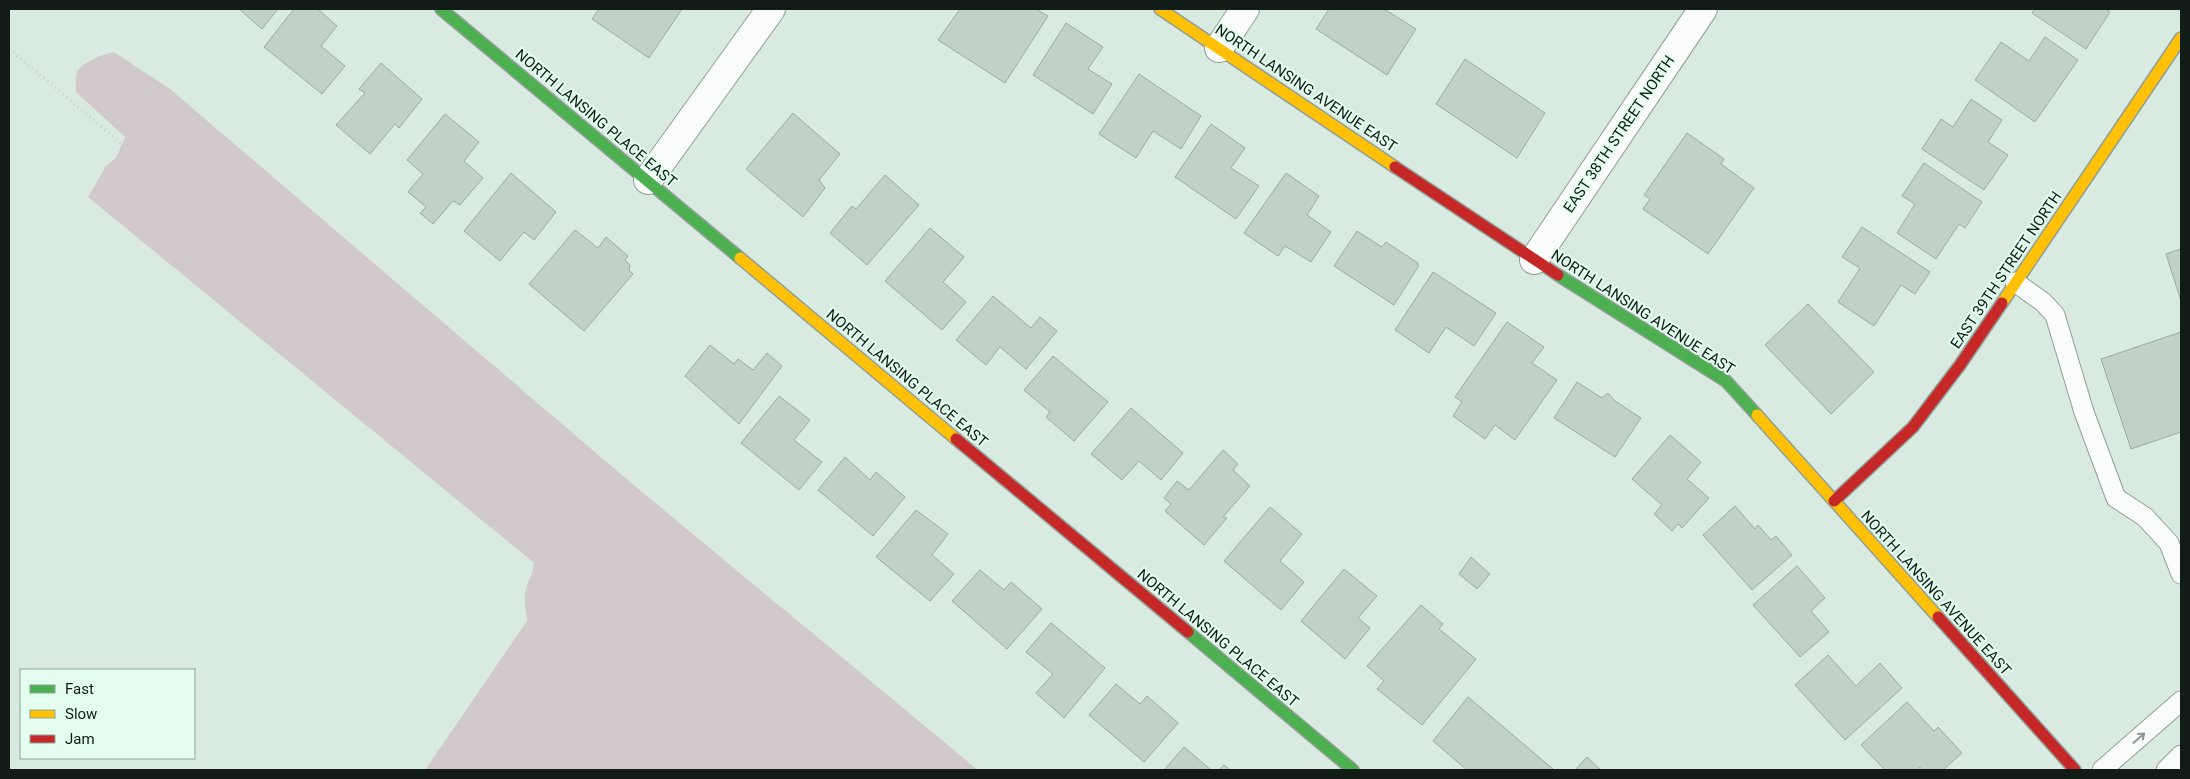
<svg xmlns="http://www.w3.org/2000/svg" width="2190" height="779" font-family="Roboto,sans-serif">
<style>
.green{fill:#d2c9cd}
.building{fill:#c2d1c8;stroke:#9caba2}
.lines{fill:none;stroke-linecap:round;stroke-linejoin:round}
.lane-casing{stroke:#919f97;stroke-width:21}
.street-casing{stroke:#919f97;stroke-width:30}
.fast-casing{stroke:#919f97;stroke-width:14}
.slow-casing{stroke:#919f97;stroke-width:14}
.jam-casing{stroke:#919f97;stroke-width:14}
.path{stroke:#c8cdca;stroke-width:3;stroke-dasharray:1 4;stroke-linecap:butt}
.lane{stroke:#f9fcfa;stroke-width:19}
.street{stroke:#f9fcfa;stroke-width:28}
.fast{stroke:#4caf50;stroke-width:11}
.slow{stroke:#ffc107;stroke-width:11}
.jam{stroke:#c62828;stroke-width:11}
.oneway{stroke:#909793}
.labels{text-anchor:middle;dominant-baseline:central;stroke-width:4;stroke-linejoin:round;paint-order:stroke}
.street-label{font-size:15px;fill:#101c15;stroke:#e3feee}
</style>
<rect width="100%" height="100%" fill="#d9ebe0"/>
<!-- green -->
<path class="green" d="M114 52 170 89 630 482 978 770H425L527 621C526 610 523 600 526 589 528 579 533 576 534 563L88 197 106 166 116 158 125 137 76 92C76 84 74 74 80 68 88 60 104 54 114 52Z"/>
<!-- building -->
<g class="building">
<polygon points="239,9 278,9 262,29"/>
<polygon points="294,9 318,9 337,26 321,46 345,66 322,94 264,47"/>
<polygon points="599,9 682,9 649,58 592,19"/>
<polygon points="960,9 1036,9 1048,16 1005,83 938,40"/>
<polygon points="1329,9 1384,9 1416,29 1387,75 1316,29"/>
<polygon points="2035,9 2105,9 2110,12 2086,49 2032,13"/>
<polygon points="1066,23 1103,47 1088,69 1112,84 1093,114 1033,75"/>
<polygon points="2045,37 2078,60 2035,122 1975,80 2001,42 2029,61"/>
<polygon points="1465,59 1545,113 1517,158 1436,104"/>
<polygon points="381,63 422,99 399,128 395,124 370,154 336,125 365,93 359,89"/>
<polygon points="1139,74 1201,116 1181,149 1153,131 1136,158 1099,134"/>
<polygon points="1971,99 2002,120 1988,142 2008,155 1984,190 1922,149 1941,119 1953,127"/>
<polygon points="793,113 840,154 819,180 825,188 803,217 746,169"/>
<polygon points="445,114 479,142 464,161 483,178 460,205 453,201 433,224 420,213 426,207 408,192 423,174 407,160"/>
<polygon points="1211,124 1245,148 1231,168 1259,186 1236,219 1175,177"/>
<polygon points="1687,133 1724,159 1721,164 1754,188 1708,254 1643,209 1650,199 1644,195"/>
<polygon points="1924,163 1982,202 1965,228 1959,224 1936,259 1897,233 1915,204 1902,196"/>
<polygon points="511,173 556,212 534,240 524,232 500,261 464,231"/>
<polygon points="1286,173 1319,196 1307,215 1331,232 1311,262 1285,246 1278,256 1244,233"/>
<polygon points="885,175 919,205 867,265 830,233 852,206 856,209"/>
<polygon points="1862,227 1930,272 1915,294 1901,285 1874,326 1838,302 1860,268 1842,257"/>
<polygon points="930,228 964,257 943,282 966,302 942,330 885,281"/>
<polygon points="575,230 598,248 606,237 628,256 625,260 630,265 629,270 633,274 584,331 529,284"/>
<polygon points="1357,231 1382,247 1386,242 1418,263 1418,267 1394,305 1334,266"/>
<polygon points="2181,249 2181,301 2166,254"/>
<polygon points="1433,272 1496,313 1474,346 1446,327 1429,353 1395,330"/>
<polygon points="993,296 1031,328 1040,317 1057,331 1026,369 1000,347 986,365 956,340"/>
<polygon points="1808,304 1874,372 1831,414 1765,345"/>
<polygon points="1507,322 1544,347 1532,363 1557,380 1515,440 1495,425 1485,439 1453,416 1462,402 1455,397"/>
<polygon points="2181,332 2181,432 2131,449 2101,359"/>
<polygon points="710,345 734,364 738,359 753,370 767,353 782,366 739,424 685,376"/>
<polygon points="1053,356 1108,402 1074,441 1046,417 1050,412 1024,390"/>
<polygon points="1577,382 1602,398 1608,393 1615,401 1641,418 1615,457 1554,418"/>
<polygon points="779,396 810,420 794,440 822,462 799,490 741,443"/>
<polygon points="1131,408 1183,453 1161,480 1139,461 1122,480 1091,454"/>
<polygon points="1670,435 1701,462 1687,479 1709,498 1682,528 1678,524 1672,531 1654,514 1662,505 1632,479"/>
<polygon points="1223,450 1238,464 1233,470 1250,486 1223,517 1227,518 1204,545 1165,511 1171,504 1164,498 1177,481 1189,490"/>
<polygon points="845,457 870,480 876,472 905,497 873,536 818,490"/>
<polygon points="1735,506 1755,529 1758,525 1771,540 1776,536 1792,555 1752,590 1703,535"/>
<polygon points="1270,507 1302,534 1280,561 1304,582 1281,610 1224,561"/>
<polygon points="916,510 948,534 932,555 954,574 930,601 876,557"/>
<polygon points="1471,557 1490,574 1477,589 1459,574"/>
<polygon points="1797,566 1825,598 1811,611 1829,632 1800,657 1753,605"/>
<polygon points="1344,569 1377,596 1358,618 1370,628 1345,659 1301,621"/>
<polygon points="980,570 1004,590 1011,582 1042,609 1007,649 952,601"/>
<polygon points="1421,605 1443,624 1439,629 1476,659 1422,725 1377,689 1384,681 1367,666"/>
<polygon points="1051,623 1105,668 1064,718 1036,693 1053,674 1026,652"/>
<polygon points="1828,655 1856,686 1880,663 1902,688 1845,740 1795,685"/>
<polygon points="1116,684 1140,704 1147,696 1178,723 1144,762 1089,715"/>
<polygon points="1468,697 1553,769 1552,770 1467,770 1433,741"/>
<polygon points="1907,702 1934,731 1938,727 1962,753 1943,770 1922,770 1920,767 1917,770 1885,770 1861,745"/>
<polygon points="1184,747 1211,770 1164,770"/>
<polygon points="1587,757 1601,770 1575,770"/>
<polygon points="1224,765 1230,770 1219,770"/>
</g>
<g class="lines">
<defs>
<g id="lane">
<polyline points="2015,282 2043,302 2055,315 2084,412 2116,498 2145,517 2169,543 2181,574"/>
<polyline points="2102,770 2181,701"/>
<polyline points="2166,770 2181,755"/>
</g>
<g id="street">
<polyline points="1219,48 1245,9"/>
<polyline points="648,180 771,9"/>
<polyline points="1534,260 1703,9"/>
</g>
<g id="fast">
<polyline points="441,9 740,258"/>
<polyline points="1558,275 1726,381 1757,415"/>
<polyline points="1188,632 1353,770"/>
</g>
<g id="slow">
<polyline points="1160,9 1395,167"/>
<polyline points="740,258 956,439"/>
<polyline points="2002,303 2181,38"/>
<polyline points="1757,415 1938,617"/>
</g>
<g id="jam">
<polyline points="1395,167 1558,275"/>
<polyline points="956,439 1188,632"/>
<polyline points="1834,501 1913,427 1960,365 2002,303"/>
<polyline points="1938,617 2075,770"/>
</g>
</defs>
<!-- lane casing -->
<use href="#lane" class="lane-casing"/>
<!-- street casing -->
<use href="#street" class="street-casing"/>
<!-- fast casing -->
<use href="#fast" class="fast-casing"/>
<!-- slow casing -->
<use href="#slow" class="slow-casing"/>
<!-- jam casing -->
<use href="#jam" class="jam-casing"/>
<!-- path -->
<polyline class="path" points="9,49 868,770"/>
<!-- lane -->
<use href="#lane" class="lane"/>
<!-- street -->
<use href="#street" class="street"/>
<!-- fast -->
<use href="#fast" class="fast"/>
<!-- slow -->
<use href="#slow" class="slow"/>
<!-- jam -->
<use href="#jam" class="jam"/>
</g>
<!-- one-way arrows -->
<defs><path id="oneway-shaft" d="M-6 0H5M1.5-3L5.5 0L1.5 3" fill="none" stroke-width="1.6" stroke-linecap="round" stroke-linejoin="round" transform="scale(1.25)"/></defs>
<use class="oneway" href="#oneway-shaft" transform="translate(2139 738) rotate(-41)"/>
<g class="labels">
<!-- street labels -->
<g class="street-label">
<text transform="translate(1306 88) rotate(34)">NORTH LANSING AVENUE EAST</text>
<text transform="translate(596 118) rotate(40)">NORTH LANSING PLACE EAST</text>
<text transform="translate(1619 134) rotate(-56)">EAST 38TH STREET NORTH</text>
<text transform="translate(2006 270) rotate(-56)">EAST 39TH STREET NORTH</text>
<text transform="translate(1643 312) rotate(33)">NORTH LANSING AVENUE EAST</text>
<text transform="translate(907 378) rotate(40)">NORTH LANSING PLACE EAST</text>
<text transform="translate(1936 593) rotate(48)">NORTH LANSING AVENUE EAST</text>
<text transform="translate(1218 638) rotate(40)">NORTH LANSING PLACE EAST</text>
</g>
</g>
<!-- border -->
<rect width="2190" height="779" fill="none" stroke="#101c15" stroke-width="20"/>
<!-- legend -->
<rect x="20" y="669" width="175" height="90" fill="#e3feee" stroke="#8fa497"/>
<rect x="30" y="685" width="25" height="8" fill="#4caf50" stroke="#8fa497"/>
<text x="65" y="694" font-size="15" fill="#101c15">Fast</text>
<rect x="30" y="710" width="25" height="8" fill="#ffc107" stroke="#8fa497"/>
<text x="65" y="719" font-size="15" fill="#101c15">Slow</text>
<rect x="30" y="735" width="25" height="8" fill="#c62828" stroke="#8fa497"/>
<text x="65" y="744" font-size="15" fill="#101c15">Jam</text>
</svg>
